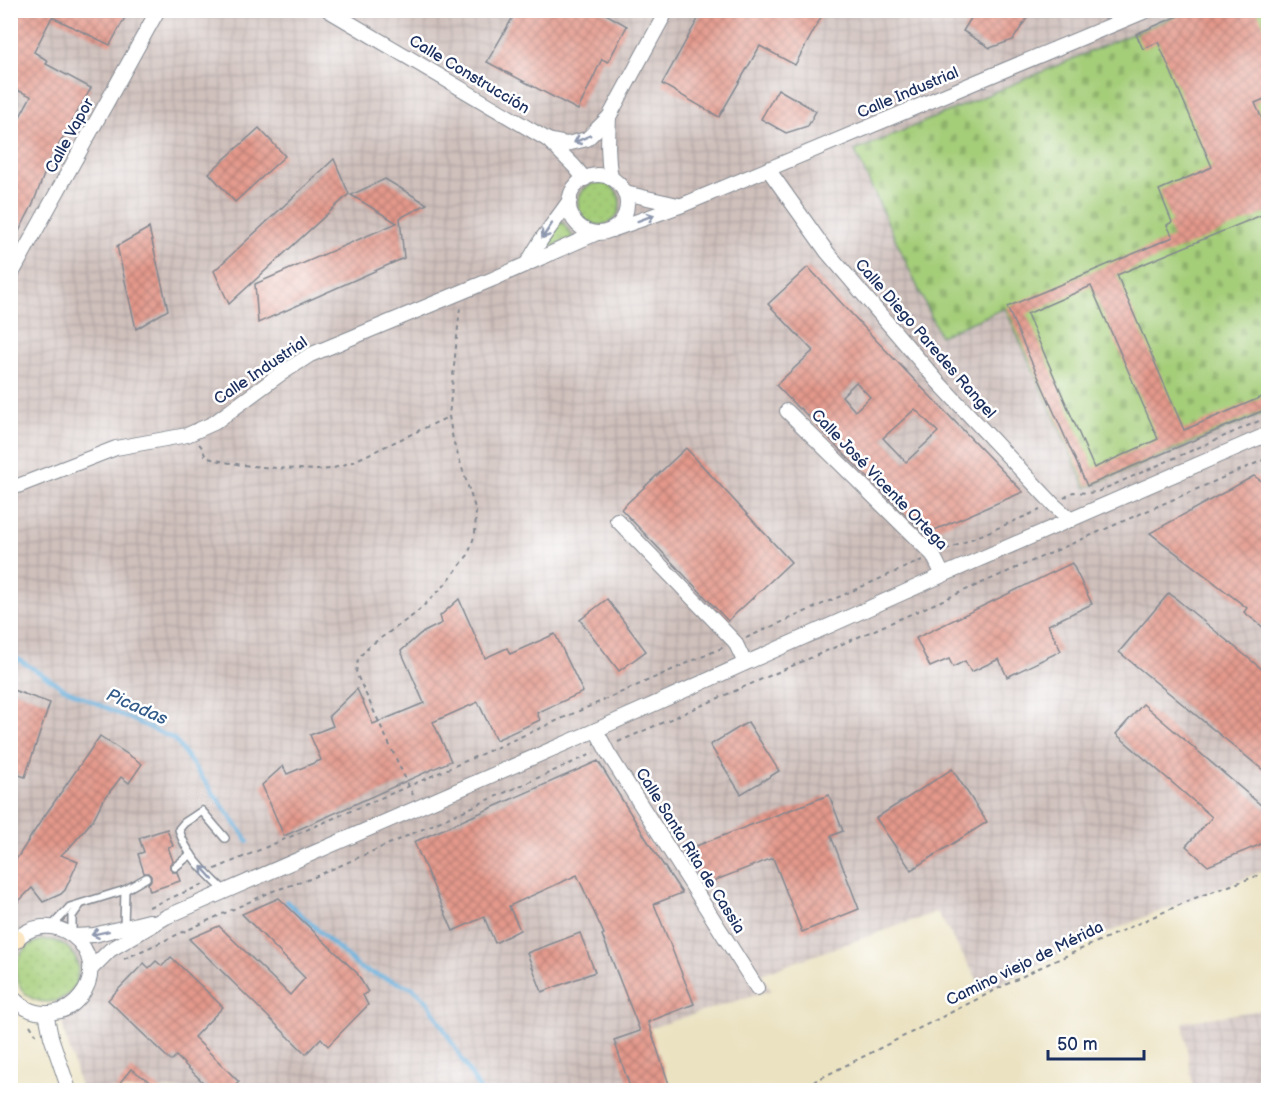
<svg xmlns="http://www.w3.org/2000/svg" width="1279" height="1101" font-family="'Balsamiq Sans',sans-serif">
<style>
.industrial{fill:url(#industrial-grid)}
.grass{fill:url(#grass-dots);stroke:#607e6c;stroke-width:1.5}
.cemetery{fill:url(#cemetery-stones);stroke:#607e6c;stroke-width:1.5}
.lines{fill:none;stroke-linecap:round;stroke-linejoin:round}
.stream{stroke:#63afdc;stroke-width:4}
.building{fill:url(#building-cross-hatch);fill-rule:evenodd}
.lane-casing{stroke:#838890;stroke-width:10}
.street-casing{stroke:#838890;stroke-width:16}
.secondary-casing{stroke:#838890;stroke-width:21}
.path{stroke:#838890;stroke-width:2;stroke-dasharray:4.5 4.5;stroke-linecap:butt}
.lane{stroke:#fff;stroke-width:7}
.street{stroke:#fff;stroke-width:14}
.secondary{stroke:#fbe6c4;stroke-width:18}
.oneway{stroke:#8d97ae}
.labels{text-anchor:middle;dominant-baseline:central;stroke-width:5;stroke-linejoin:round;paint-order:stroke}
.street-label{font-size:16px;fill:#1b2f5e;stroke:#fff}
.water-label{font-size:18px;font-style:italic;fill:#345c8a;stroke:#fff}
</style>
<defs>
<pattern id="industrial-grid" width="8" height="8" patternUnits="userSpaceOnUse" patternTransform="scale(1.5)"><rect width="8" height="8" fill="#cfc0bb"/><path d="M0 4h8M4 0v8" fill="none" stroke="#b1a5a3"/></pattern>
<pattern id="grass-dots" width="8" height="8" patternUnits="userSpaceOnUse" patternTransform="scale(1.5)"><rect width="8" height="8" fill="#a5ce79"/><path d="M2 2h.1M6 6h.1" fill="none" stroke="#8db16b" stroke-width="1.8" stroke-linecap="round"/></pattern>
<pattern id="cemetery-stones" width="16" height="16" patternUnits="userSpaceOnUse" patternTransform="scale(1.5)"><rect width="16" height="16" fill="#a5ce79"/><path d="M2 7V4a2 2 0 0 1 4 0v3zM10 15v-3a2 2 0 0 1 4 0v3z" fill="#8db16b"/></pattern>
<pattern id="building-cross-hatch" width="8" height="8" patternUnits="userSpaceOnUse" patternTransform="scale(1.5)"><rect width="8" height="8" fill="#e4998b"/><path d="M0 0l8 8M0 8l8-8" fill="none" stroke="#b87d75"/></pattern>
</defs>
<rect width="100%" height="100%" fill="#fff"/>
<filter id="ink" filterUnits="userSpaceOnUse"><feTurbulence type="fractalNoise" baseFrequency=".0167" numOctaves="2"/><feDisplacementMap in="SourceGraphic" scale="12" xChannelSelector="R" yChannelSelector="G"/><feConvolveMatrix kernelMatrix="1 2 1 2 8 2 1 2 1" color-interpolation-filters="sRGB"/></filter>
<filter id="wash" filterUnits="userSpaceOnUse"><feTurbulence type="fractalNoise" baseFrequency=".008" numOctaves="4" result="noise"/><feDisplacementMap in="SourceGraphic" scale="24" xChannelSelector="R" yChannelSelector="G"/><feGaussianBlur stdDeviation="1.35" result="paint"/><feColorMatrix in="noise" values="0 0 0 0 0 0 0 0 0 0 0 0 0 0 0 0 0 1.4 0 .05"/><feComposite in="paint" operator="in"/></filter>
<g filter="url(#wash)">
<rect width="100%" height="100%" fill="#ebe2c1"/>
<!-- industrial -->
<g class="industrial">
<polygon points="10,11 1268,11 1268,869 1167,909 1149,915 1086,942 984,991 937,912 761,974 771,990 619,1038 636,1090 81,1090 47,971 11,951"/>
<polygon points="1268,1009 1268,1090 1193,1090 1183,1022"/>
</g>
<!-- grass -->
<g class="grass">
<circle cx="599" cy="204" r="21"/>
<polygon points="558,222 563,223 573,237 547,249 544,244"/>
<circle cx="47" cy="971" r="31"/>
</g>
<!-- cemetery -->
<polygon class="cemetery" points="1186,11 1268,11 1268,411 1086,488 1005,308 940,336 855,151"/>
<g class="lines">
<!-- stream -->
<g class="stream">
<polyline points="10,654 65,689 174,739 248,841"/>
<polyline points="286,901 361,969 413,988 428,1002 480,1090"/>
</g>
</g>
<g id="blocks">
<!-- building -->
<g class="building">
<polygon points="10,10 129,10 110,45 52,17 34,52 48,61 46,64 91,88 48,164 33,204 10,249 10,161 18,148 10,144 10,135 31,96 10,87"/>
<polygon points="517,10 599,10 627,26 608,62 602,59 578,110 487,62"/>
<polygon points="703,10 825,10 795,65 760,46 719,117 662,84"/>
<polygon points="976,10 1023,10 1029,15 1013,40 990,48 963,31"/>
<path d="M1192 10H1257L1269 37V97L1255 103 1269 135V212L1117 275 1184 430 1269 394V408L1087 486 1007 307 1173 237 1167 225 1172 222 1159 190 1212 167 1158 42 1143 49 1136 34ZM1091 286 1158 439 1094 468 1027 314Z"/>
<polygon points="778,89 816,111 808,126 786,133 761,119"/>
<polygon points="259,128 285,156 235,202 209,173"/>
<polygon points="334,159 349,194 229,304 214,271"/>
<polygon points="385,179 427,204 400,218 404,258 258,323 255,284 397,223 351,195"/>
<polygon points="149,228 168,310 136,329 117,246"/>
<path d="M808 267 874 338 1023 492 925 534 846 456 800 408 799 409 776 385 813 351 768 304ZM856 382 870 397 855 411 842 396ZM915 409 938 432 906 462 883 438Z"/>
<polygon points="686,448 791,562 728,621 621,509"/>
<polygon points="1254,476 1269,486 1269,632 1244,612 1247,608 1150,533"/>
<polygon points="1072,563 1092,604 1048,625 1061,651 1007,677 999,659 971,672 965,661 953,667 949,659 930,667 916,638"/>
<polygon points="1169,593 1269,675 1269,775 1119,652"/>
<polygon points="459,599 485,658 507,648 510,654 555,634 583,692 537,713 540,720 496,740 478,702 433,722 451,761 284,836 262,785 283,766 287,774 321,760 310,735 333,726 329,716 357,689 373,724 424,703 401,651 420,634 442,623 440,616"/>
<polygon points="607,599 646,651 619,671 580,620"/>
<polygon points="10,689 50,703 25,777 10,772"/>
<polygon points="1143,704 1269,812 1269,841 1208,866 1186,846 1212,817 1116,734"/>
<polygon points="748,722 779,771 741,794 710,745"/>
<polygon points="100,736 142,764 129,783 121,777 102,802 93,820 71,846 61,855 78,862 65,890 61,894 43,902 32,888 10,910 10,869 39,824"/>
<polygon points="598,761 652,848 682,893 654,904 694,1004 648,1022 671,1090 631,1090 614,1040 640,1031 602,935 604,934 577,875 509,906 520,930 495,943 484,917 453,931 414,842"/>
<polygon points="952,769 987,822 911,870 876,818"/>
<polygon points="829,795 843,831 831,836 859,909 802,932 773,858 703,885 683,851"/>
<polygon points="167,829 173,846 168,847 173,861 170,864 170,868 172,872 177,872 180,881 150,891 148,884 151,880 151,876 148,873 144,873 138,854 144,852 139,838"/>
<polygon points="279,898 357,973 368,992 363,995 368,1005 328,1046 321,1038 306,1054 189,939 219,926 290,995 305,978 242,914"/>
<polygon points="580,933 595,972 542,992 527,953"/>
<polygon points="171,957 223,1007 194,1037 239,1082 230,1090 211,1090 176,1056 171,1061 108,1000 144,963 149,968 156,961 162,966"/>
<polygon points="131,1069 162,1090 114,1090"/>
</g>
</g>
</g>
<g filter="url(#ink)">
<use href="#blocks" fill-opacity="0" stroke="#838890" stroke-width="1.5"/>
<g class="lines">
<defs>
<g id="lane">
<polyline points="175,867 191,854"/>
<path d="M225 891C207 874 185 854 179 829L184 823 202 811 225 838"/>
<polyline points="51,927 70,907 125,890 146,878"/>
<polyline points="124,927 125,890"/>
<polyline points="72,935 72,916 80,905"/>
</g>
<g id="street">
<polyline points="328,10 548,140 574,166 585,179"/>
<path d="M609 117C608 138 607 157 611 178"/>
<polyline points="548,140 567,144 587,139 609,117 667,10"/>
<polyline points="768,169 827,252 938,382 1054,505 1071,520"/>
<circle cx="598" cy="204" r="29"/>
<polyline points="625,193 678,205"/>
<polyline points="612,230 680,206 1148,10"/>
<polyline points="526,265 541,240 570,200"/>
<polyline points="10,277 158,10"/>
<polyline points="787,411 933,555 943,575"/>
<polyline points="10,489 116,448 187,435 214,423 279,375 310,355 493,279 597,233"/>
<polyline points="617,520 735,642 745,663"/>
<polyline points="596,730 608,753 757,988"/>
<polyline points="74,936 94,935 149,921"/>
<path d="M10 946C49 897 115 952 81 996 74 1005 65 1011 55 1012 36 1016 21 1008 10 994"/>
<polyline points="90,970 110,950 166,917 596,730 943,575 1268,434"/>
<polyline points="46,1013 51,1037 69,1090"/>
</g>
<polyline id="secondary" points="10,940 16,939"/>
</defs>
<!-- lane casing -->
<use href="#lane" class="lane-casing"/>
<!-- street casing -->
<use href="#street" class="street-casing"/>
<!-- secondary casing -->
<use href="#secondary" class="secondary-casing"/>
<!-- path -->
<g class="path">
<path d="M199 444 201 446 206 457C239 468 283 468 318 470L331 469 352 462 448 417"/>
<polyline points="1064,498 1073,492 1087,493 1097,492 1268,417"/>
<polyline points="946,550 1040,510"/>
<polyline points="746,638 922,560"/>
<polyline points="618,742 1268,458"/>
<polyline points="413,795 356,673 358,659 368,647 415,614 443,587 468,555 475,534 476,511 453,440 449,416 460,307"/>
<polyline points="215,869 409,786 724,647"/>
<polyline points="149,907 202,885 204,882"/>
<polyline points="124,959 273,891 310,879 594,753"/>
<polyline points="30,1025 36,1035"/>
<polyline points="797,1090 1039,968 1195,898 1268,872"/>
</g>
<!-- lane -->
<use href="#lane" class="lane"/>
<!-- street -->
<use href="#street" class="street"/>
<!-- secondary -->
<use href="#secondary" class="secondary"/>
</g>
<!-- one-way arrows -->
<defs><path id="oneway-shaft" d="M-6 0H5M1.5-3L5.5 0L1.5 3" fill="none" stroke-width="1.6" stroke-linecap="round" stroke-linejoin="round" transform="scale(1.5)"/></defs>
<g class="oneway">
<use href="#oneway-shaft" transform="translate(582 139) rotate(156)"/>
<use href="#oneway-shaft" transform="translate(646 218) rotate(-20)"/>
<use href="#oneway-shaft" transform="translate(547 231) rotate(124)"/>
<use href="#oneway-shaft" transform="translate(207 873) rotate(-132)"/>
<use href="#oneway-shaft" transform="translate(100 933) rotate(168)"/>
</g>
</g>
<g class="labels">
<!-- street labels -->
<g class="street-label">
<text transform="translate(469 75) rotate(31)">Calle Construcción</text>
<text transform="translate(908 93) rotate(-23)">Calle Industrial</text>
<text transform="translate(70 136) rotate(-61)">Calle Vapor</text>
<text transform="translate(925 339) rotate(49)">Calle Diego Paredes Rangel</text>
<text transform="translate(261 371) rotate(-34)">Calle Industrial</text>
<text transform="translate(879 480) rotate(46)">Calle José Vicente Ortega</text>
<text transform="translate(690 851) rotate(58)">Calle Santa Rita de Cassia</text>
<text transform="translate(1025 964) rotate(-26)">Camino viejo de Mérida</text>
</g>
<!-- water labels -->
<g class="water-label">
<text transform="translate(137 707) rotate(24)">Picadas</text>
</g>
</g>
<!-- margin -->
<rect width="1279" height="1101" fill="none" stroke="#fff" stroke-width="36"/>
<!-- scale -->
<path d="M1048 1050v9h96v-9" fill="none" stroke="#1b2f5e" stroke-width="3"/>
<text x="1057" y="1050" font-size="18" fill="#1b2f5e" stroke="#ffffff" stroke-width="4.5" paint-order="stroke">50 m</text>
</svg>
